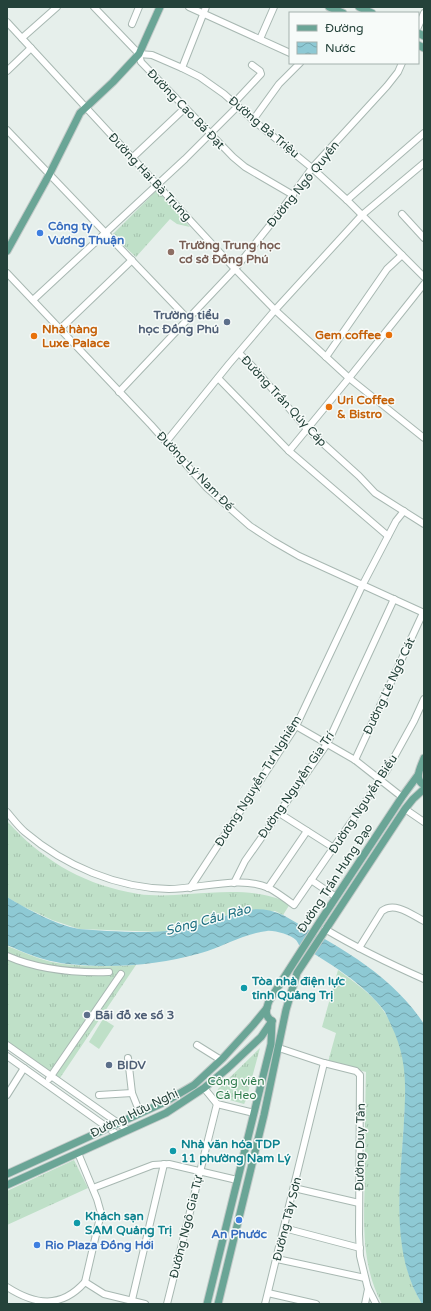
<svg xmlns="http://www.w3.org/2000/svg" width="431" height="1311" font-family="'Varela Round',sans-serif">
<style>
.grass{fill:url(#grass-tufts)}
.garden{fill:#bfe0c8}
.water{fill:url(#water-waves)}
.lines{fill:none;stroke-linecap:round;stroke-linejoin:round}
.minor-casing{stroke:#a8b8b2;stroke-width:8}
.major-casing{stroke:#c2cac8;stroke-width:9}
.minor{stroke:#fff;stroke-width:6}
.major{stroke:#6aa596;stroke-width:7}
.shop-dot{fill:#3f7fe0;stroke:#f7fbf9;stroke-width:1.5}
.education-dot{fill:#8d6e63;stroke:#f7fbf9;stroke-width:1.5}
.service-dot{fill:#5c6f8a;stroke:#f7fbf9;stroke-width:1.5}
.food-dot{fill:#e8710a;stroke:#f7fbf9;stroke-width:1.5}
.culture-dot{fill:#0f9aa8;stroke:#f7fbf9;stroke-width:1.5}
.labels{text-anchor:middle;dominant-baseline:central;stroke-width:3;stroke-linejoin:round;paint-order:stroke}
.street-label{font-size:12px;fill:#24423a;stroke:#f7fbf9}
.shop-label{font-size:12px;font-weight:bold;fill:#366cbe;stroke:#f7fbf9;text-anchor:start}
.education-label{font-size:12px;font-weight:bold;fill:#785e54;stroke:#f7fbf9;text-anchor:start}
.service-label{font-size:12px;font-weight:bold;fill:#4e5e75;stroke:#f7fbf9;text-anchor:start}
.food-label{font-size:12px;font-weight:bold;fill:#c56008;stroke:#f7fbf9;text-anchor:start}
.culture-label{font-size:12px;font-weight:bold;fill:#0d838f;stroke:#f7fbf9;text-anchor:start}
.park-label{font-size:12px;fill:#2d7a4b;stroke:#f7fbf9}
.water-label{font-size:13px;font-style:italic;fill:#1c6f80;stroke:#f7fbf9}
</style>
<defs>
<pattern id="grass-tufts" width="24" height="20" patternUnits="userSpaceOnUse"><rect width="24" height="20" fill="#bfe0c8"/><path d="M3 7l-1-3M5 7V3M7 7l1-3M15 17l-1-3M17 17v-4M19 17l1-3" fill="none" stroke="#a4c1ad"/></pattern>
<pattern id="water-waves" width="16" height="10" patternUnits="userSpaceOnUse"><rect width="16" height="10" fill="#8ec9d4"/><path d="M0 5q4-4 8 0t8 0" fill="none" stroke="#74a5ad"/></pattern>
</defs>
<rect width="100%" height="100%" fill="#e6efeb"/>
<!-- grass -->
<g class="grass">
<polygon points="157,190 190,227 177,224 170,219 136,257 112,235"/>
<path d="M7 821C40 858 79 882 128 892 135 893 142 895 149 895 162 896 176 895 189 894 223 892 259 888 290 904L283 915 275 911 233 913 190 927 163 932 79 929 52 920 20 905 7 897Z"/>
<path d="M7 946C23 952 40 960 57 963 83 967 110 967 136 965L60 1078 7 1043Z"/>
<path d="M338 970C354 982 374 995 385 1013 394 1027 403 1050 405 1067 407 1085 405 1104 404 1122 401 1181 390 1251 422 1304H382C360 1264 364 1217 365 1173 365 1139 365 1105 366 1072L328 1062 336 1033 322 1027Z"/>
<polygon points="260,1048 246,1100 244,1104 226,1099 218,1095 217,1092 218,1089"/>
<polygon points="74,1160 88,1188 7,1225 7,1191"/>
</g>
<!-- garden -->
<polygon class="garden" points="103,1019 114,1026 99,1049 89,1042"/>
<!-- water -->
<path class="water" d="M7 897C27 909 56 925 79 929 88 930 98 930 107 931 134 932 162 934 189 927 222 920 249 899 283 915 336 946 389 971 424 1024V1304H422C389 1251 401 1179 404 1120 406 1084 407 1058 391 1025 389 1021 387 1016 385 1012 365 984 328 962 299 945 298 943 297 941 296 940 291 935 274 930 267 931 246 933 222 947 201 953 162 964 121 968 80 965 72 964 64 964 56 962 39 959 23 952 7 945Z"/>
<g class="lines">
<defs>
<g id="minor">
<polyline points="94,7 139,54 141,62 233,157 245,167 293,195"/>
<polyline points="189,7 290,53"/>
<polyline points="7,22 235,269 275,310 349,378 424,438"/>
<polyline points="132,24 139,7"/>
<polyline points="418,27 424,13"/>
<polyline points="22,38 57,7"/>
<polyline points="260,39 274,7"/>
<polyline points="139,54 152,55 182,68 200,77 224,94 253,120 312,168 347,200 424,277"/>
<polyline points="182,68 206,7"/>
<polyline points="7,71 31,48"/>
<polyline points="234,103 261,74 260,71 252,65"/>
<polyline points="253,120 279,84 300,63"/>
<polyline points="7,130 188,319"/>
<polyline points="132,158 185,108"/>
<polyline points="347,200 424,133"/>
<polyline points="402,214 424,238"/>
<polyline points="7,273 151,425 207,488 250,526 273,541 299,556 424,613"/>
<polyline points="33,300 185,159 238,106"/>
<polyline points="60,329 132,260"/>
<polyline points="239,353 254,368 307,429 359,476 375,493 424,524"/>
<polyline points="326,357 387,269 402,255"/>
<polyline points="218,378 289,451 388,536"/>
<polyline points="119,392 235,269 274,220 312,168 387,86 398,72 402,63"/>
<polyline points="166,442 229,364 275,310 362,215 424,163"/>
<polyline points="289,451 349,378 424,284"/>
<polyline points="296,726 355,760 402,797"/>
<polyline points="355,760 423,613"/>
<polyline points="405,809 424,822"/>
<path d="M7 812C13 819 18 826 25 832 65 866 117 888 169 889 200 889 240 875 269 888 278 893 286 899 294 905L387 770 414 721 424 699"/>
<polyline points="279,813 334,848"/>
<polyline points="311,880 336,897"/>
<polyline points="234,883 245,861 327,744 394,599"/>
<polyline points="190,888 296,726 363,584 396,521 404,511"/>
<polyline points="268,888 307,831"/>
<path d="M325 929C357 948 390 964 424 979"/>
<path d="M359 948 382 911C395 901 412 915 424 921"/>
<path d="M7 956C39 970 75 973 109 972"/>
<polyline points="7,1045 128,1130"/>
<polyline points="197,1045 221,1060"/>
<polyline points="279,1048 324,1063 356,1071 360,1075 359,1234 360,1256 368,1289 365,1304"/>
<polyline points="7,1056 118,1135"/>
<polyline points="128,1058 132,1093 140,1113"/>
<polyline points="49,1079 121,974"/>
<polyline points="204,1088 217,1104 254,1113"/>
<polyline points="7,1095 24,1068"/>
<polyline points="99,1095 132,1093"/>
<polyline points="93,1188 153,1165 169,1164 237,1180"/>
<polyline points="294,1188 359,1203"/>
<polyline points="284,1228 360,1248"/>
<polyline points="277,1259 365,1278"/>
<polyline points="85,1282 104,1294 145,1304"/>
<path d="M7 1287C35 1305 61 1309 85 1282L101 1213 97 1199 78 1153"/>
<polyline points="368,1288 376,1304"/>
<polyline points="268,1293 316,1304"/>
<polyline points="131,1304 164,1164"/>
<polyline points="167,1304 217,1104"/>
<polyline points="265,1304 324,1063"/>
</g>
<g id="major">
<polyline points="329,7 343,13"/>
<polyline points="359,7 372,13"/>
<polyline points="418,33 424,36"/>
<polyline points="418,45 424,48"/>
<polyline points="7,251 49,175 80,113 113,82 139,54 160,7"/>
<path d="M424 758C421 767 413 779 424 785"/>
<path d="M272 1021C264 1016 266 1009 269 1001L319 923 402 797 418 775"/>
<polyline points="7,1174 165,1102 194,1085 223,1058 253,1025 267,1008"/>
<polyline points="7,1185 166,1113 204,1088 228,1068 261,1037 272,1021"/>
<polyline points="207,1304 271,1044 272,1021"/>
<polyline points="218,1304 264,1115 286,1010 297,973 405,809 413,799 424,789"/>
</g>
</defs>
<!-- minor casing -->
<use href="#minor" class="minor-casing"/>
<!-- major casing -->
<use href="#major" class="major-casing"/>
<!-- minor -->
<use href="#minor" class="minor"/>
<!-- major -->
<use href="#major" class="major"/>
</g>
<!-- markers -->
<g class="shop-dot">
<circle cx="40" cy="233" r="4"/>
<circle cx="239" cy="1220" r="4"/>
<circle cx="37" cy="1245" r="4"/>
</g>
<circle class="education-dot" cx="171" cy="252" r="4"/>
<g class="service-dot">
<circle cx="227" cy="322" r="4"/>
<circle cx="87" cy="1015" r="4"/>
<circle cx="109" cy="1065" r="4"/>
</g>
<g class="food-dot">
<circle cx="389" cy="335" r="4"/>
<circle cx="34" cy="336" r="4"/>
<circle cx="329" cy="407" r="4"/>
</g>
<g class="culture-dot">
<circle cx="244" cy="988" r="4"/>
<circle cx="173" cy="1151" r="4"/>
<circle cx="77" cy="1223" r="4"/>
</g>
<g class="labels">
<!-- street labels -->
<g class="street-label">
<text transform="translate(186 109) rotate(46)">Đường Cao Bá Đạt</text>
<text transform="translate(264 127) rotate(40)">Đường Bà Triệu</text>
<text transform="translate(150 177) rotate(47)">Đường Hai Bà Trưng</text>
<text transform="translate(303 184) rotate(-51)">Đường Ngô Quyền</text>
<text transform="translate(284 401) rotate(47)">Đường Trần Qúy Cáp</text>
<text transform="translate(195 471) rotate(46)">Đường Lý Nam Đế</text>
<text transform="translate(389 686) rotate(-65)">Đường Lê Ngô Cát</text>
<text transform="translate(258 781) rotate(-58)">Đường Nguyễn Tư Nghiêm</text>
<text transform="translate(296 785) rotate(-56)">Đường Nguyễn Gia Trí</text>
<text transform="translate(363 804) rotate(-57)">Đường Nguyễn Biểu</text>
<text transform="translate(335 878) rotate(-57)">Đường Trần Hưng Đạo</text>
<text transform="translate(134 1113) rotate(-26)">Đường Hữu Nghị</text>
<text transform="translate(360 1147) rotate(-89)">Đường Duy Tân</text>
<text transform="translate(287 1219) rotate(-76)">Đường Tây Sơn</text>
<text transform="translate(186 1227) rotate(-76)">Đường Ngô Gia Tự</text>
</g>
<!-- shop labels -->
<g class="shop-label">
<text x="48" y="226">Công ty<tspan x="48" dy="14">Vương Thuận</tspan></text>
<text x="239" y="1234" text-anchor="middle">An Phước</text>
<text x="45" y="1245">Rio Plaza Đồng Hới</text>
</g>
<!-- education labels -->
<g class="education-label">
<text x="179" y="245">Trường Trung học<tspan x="179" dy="14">cơ sở Đồng Phú</tspan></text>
</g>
<!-- service labels -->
<g class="service-label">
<text x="219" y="315" text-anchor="end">Trường tiểu<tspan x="219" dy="14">học Đồng Phú</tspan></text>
<text x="95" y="1015">Bãi đỗ xe số 3</text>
<text x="117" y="1065">BIDV</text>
</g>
<!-- food labels -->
<g class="food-label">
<text x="42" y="329">Nhà hàng<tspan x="42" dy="14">Luxe Palace</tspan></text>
<text x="381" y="335" text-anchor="end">Gem coffee</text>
<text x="337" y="400">Uri Coffee<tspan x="337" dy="14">&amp; Bistro</tspan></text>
</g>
<!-- culture labels -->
<g class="culture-label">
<text x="252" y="981">Tòa nhà điện lực<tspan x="252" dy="14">tỉnh Quảng Trị</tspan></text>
<text x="181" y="1144">Nhà văn hóa TDP<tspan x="181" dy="14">11 phường Nam Lý</tspan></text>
<text x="85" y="1216">Khách sạn<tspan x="85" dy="14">SAM Quảng Trị</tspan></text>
</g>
<!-- park labels -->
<g class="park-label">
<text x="236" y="1081">Công viên<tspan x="236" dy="14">Cá Heo</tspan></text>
</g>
<!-- water labels -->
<g class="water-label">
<text transform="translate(208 920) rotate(-15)">Sông Cầu Rào</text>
</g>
</g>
<!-- border -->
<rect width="431" height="1311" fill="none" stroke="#24423a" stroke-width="16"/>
<!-- legend -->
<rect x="289" y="12" width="130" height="52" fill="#f7fbf9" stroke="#a3b1ad"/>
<rect x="297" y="25" width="20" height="6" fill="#6aa596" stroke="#a3b1ad"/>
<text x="325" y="32" font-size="12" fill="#24423a">Đường</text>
<rect x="297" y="42" width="20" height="12" fill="url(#water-waves)" stroke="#a3b1ad"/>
<text x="325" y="52" font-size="12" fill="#24423a">Nước</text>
</svg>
